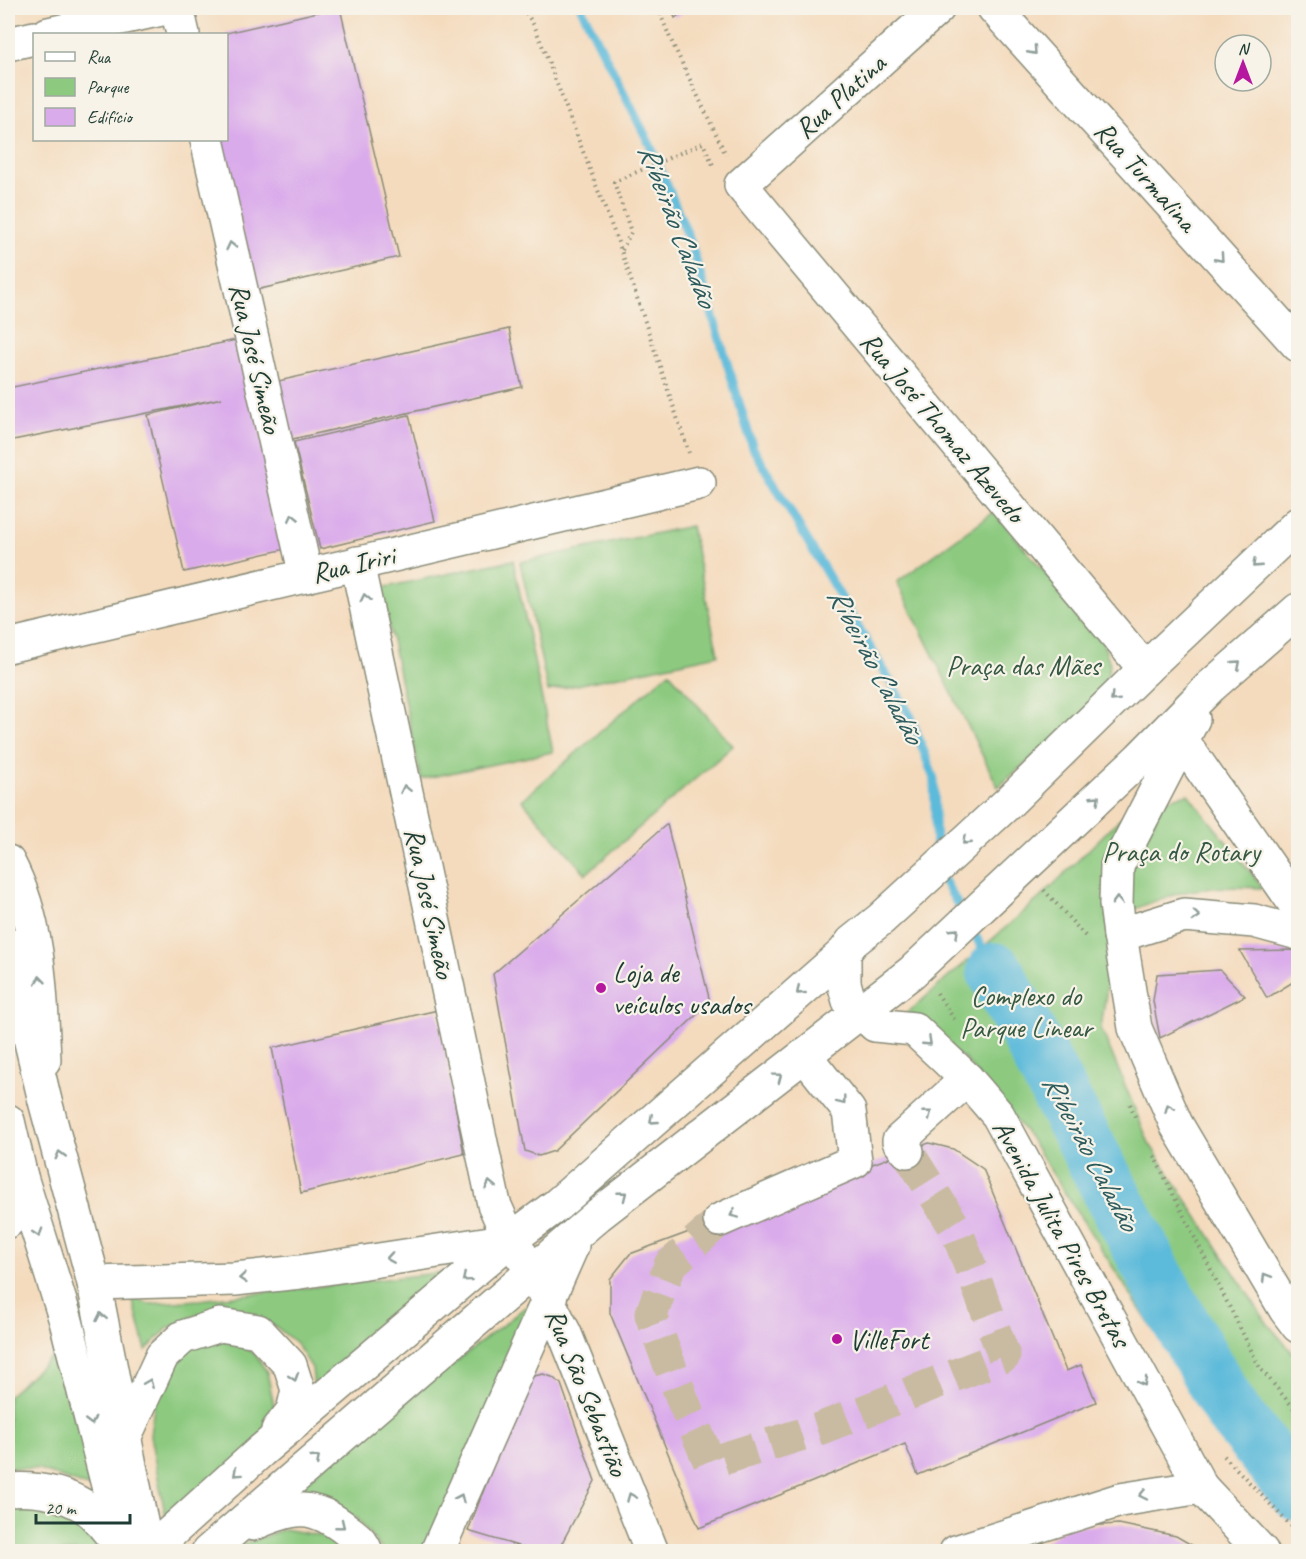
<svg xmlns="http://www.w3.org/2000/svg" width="1306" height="1559" font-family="Caveat,sans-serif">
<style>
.green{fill:#8dca80;stroke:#56845a;stroke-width:1.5}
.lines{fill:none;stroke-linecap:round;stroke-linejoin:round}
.stream{stroke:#5bbada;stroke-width:9}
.river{stroke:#5bbada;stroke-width:57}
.building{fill:#daabeb}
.minor-tunnel{stroke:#c9bba2;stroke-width:33;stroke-dasharray:33 16;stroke-linecap:butt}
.minor-casing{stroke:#8a8c79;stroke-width:36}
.major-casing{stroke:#8a8c79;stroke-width:36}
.path{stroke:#8a8c79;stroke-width:4;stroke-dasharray:1.5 4.5;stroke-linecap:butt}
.minor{stroke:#fff;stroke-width:33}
.major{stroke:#fff;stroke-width:33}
.oneway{stroke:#8f9e9a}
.poi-dot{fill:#b5179e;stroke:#f7f3e8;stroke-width:2}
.labels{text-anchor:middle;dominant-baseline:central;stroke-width:4.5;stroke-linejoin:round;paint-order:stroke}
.street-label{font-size:28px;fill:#1f3d34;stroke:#f7f3e8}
.park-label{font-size:28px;fill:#355943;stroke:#f7f3e8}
.poi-label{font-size:28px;fill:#1f3d34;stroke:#f7f3e8;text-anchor:start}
.water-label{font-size:30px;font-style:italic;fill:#2e5c5e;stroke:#f7f3e8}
</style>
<rect width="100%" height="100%" fill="#f7f3e8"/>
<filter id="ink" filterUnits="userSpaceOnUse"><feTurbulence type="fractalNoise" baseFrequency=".0167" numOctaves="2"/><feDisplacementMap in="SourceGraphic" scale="12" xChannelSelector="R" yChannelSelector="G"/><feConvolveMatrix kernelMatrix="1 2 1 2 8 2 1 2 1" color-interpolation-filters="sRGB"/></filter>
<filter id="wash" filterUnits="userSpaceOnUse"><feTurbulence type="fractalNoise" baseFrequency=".008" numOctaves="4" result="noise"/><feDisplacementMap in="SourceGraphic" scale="24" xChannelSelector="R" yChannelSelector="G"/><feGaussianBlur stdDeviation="1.35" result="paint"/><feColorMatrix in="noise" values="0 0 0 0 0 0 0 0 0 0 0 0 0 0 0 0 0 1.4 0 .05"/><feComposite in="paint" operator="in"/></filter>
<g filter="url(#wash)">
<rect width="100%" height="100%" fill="#f4dbbe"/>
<!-- green -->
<g class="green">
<polygon points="994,512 1102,640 1110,664 1102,697 998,787 897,582"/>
<polygon points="691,526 718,655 548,691 520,562"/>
<polygon points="513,560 553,752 421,779 381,588"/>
<polygon points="669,672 733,746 586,874 522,800"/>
<polygon points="1145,794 1112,951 1101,1028 1149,1143 1267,1323 1298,1359 1298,1519 1212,1421 1029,1137 964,1058 898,1021 1043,895"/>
<path d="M1188 794 1263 888C1208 885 1177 889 1127 913L1128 876 1164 800Z"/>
<polygon points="455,1271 315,1397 312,1368 296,1343 275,1326 226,1312 196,1315 168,1328 146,1350 132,1297 149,1304 199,1300"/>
<polygon points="538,1297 428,1551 383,1551 357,1518 289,1494"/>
<polygon points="228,1339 254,1353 267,1372 274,1406 265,1440 167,1524 150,1435 159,1371 182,1346"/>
<polygon points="61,1348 100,1491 37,1469 8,1468 8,1396"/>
<polygon points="8,1495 83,1520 110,1552 8,1552"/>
<polygon points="284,1529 333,1538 343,1551 232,1552 239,1546"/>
</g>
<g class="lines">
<!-- stream -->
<g class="stream">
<polyline points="581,8 650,145 689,238 753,448 911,717 934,779 936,857"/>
<polyline points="940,873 995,971"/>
</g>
<!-- river -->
<polyline class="river" points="995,971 1167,1298 1231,1411 1298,1493"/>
</g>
<g id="blocks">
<!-- building -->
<g class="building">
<polygon points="335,8 340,8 399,257 256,290 221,140 226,140 226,33"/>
<polygon points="671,8 688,8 675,18"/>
<polygon points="509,329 522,387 288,440 274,382"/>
<polygon points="241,339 286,549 184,572 148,415 222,398 8,441 8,388"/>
<polygon points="409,415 435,521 320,549 294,442"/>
<polygon points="667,824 710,1002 554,1151 539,1156 525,1151 493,974"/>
<polygon points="1298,950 1298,979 1267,998 1240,951"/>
<polygon points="1220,970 1245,996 1160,1038 1153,1001 1157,974"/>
<polygon points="438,1010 464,1154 301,1193 272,1048"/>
<polygon points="929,1143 953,1149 983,1169 1066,1371 1081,1365 1096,1402 918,1475 905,1444 699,1528 610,1313 610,1279 630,1254"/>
<polygon points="543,1374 552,1377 561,1384 595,1481 557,1552 538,1552 468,1531 522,1391 530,1377"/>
<polygon points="1119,1524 1176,1536 1204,1552 1029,1552 1068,1527"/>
</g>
</g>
</g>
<g filter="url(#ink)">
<use href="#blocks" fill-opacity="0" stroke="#8a8c79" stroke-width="1.5"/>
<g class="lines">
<!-- minor-tunnel -->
<polyline class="minor-tunnel" points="720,1220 670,1265 651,1315 683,1401 710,1463 819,1429 1004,1356 956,1229 907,1151"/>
<defs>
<g id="minor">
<polyline points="177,8 183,34"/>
<polyline points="938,8 741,185 1145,669"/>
<polyline points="48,34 167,8"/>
<polyline points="8,44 34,38"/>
<polyline points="207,140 306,576"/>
<polyline points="357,563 494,1204 510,1240 533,1271 565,1334 652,1552"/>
<polyline points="8,646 699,483"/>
<polyline points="1158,750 1181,739 1298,908"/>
<path d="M8 862C40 922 41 994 44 1060"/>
<polyline points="1120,935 1184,915 1254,921 1298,933"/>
<polyline points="907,1151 899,1141 967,1079"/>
<polyline points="720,1220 855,1161 849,1111 805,1056"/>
<polyline points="956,1552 1120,1500 1201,1487"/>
</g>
<g id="major">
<polyline points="994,8 1298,345"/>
<polyline points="1193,719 1117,866 1116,904 1120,935 1135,1028 1176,1124 1286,1310 1298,1326"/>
<polyline points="8,945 45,1101 94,1283 147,1552"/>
<polyline points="844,953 844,983 849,1001 875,1025 914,1029 967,1079 998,1115 1201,1487 1262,1552"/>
<polyline points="8,1121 21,1177 66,1321 125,1552"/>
<polyline points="8,1221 21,1177"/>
<polyline points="94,1283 235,1279 300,1272 510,1240"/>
<polyline points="125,1436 162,1356 183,1337 220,1325 258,1331 290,1365 298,1390 293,1411 278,1430"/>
<path d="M8 1490C34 1488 61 1492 84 1506 98 1515 111 1535 122 1548"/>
<path d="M253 1524C294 1506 312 1502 348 1531 356 1537 363 1542 366 1552"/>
<polyline points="149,1552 261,1451 510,1240 557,1205 844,953 852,942 881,919 1009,802 1145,669 1298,524"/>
<polyline points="208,1552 598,1215 912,972 1140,758 1210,687 1298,610"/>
<polyline points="437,1552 572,1246"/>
</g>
</defs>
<!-- minor casing -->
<use href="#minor" class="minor-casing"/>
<!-- major casing -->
<use href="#major" class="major-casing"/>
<!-- path -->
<g class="path">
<polyline points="523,8 535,27 621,250 689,453"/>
<polyline points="658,8 670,38 726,155"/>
<polyline points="622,250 631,232 614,182 703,143 714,167"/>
<polyline points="1044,890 1087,938"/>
<polyline points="937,993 956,1022"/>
<polyline points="1130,1104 1136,1119"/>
<polyline points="1154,1156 1260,1368 1298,1413"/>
<polyline points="1224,1456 1298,1533"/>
</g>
<!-- minor -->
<use href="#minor" class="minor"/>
<!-- major -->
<use href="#major" class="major"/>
</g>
<!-- one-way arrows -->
<defs><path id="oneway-chevron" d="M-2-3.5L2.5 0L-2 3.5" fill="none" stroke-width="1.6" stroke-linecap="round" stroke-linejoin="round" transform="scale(1.5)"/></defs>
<g class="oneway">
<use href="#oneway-chevron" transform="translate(1033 51) rotate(48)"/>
<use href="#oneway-chevron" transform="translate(231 246) rotate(-103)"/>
<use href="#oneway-chevron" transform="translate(1220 258) rotate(48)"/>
<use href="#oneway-chevron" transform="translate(293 518) rotate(-103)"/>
<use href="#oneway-chevron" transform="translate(1256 564) rotate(137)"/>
<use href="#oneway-chevron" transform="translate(365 598) rotate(-102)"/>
<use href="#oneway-chevron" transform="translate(1237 664) rotate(-41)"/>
<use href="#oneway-chevron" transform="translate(1114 698) rotate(135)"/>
<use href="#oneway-chevron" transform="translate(405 789) rotate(-102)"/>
<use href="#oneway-chevron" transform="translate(1096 799) rotate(-43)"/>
<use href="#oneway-chevron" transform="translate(966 841) rotate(137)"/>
<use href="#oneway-chevron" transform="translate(1117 901) rotate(-92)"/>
<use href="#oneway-chevron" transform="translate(1196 916) rotate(5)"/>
<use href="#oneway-chevron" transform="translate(955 932) rotate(-43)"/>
<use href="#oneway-chevron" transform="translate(40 980) rotate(-96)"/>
<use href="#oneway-chevron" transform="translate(800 991) rotate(139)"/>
<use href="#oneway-chevron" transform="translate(928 1042) rotate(43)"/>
<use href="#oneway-chevron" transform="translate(778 1077) rotate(-37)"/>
<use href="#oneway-chevron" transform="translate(842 1101) rotate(52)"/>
<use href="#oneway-chevron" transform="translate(1169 1108) rotate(-113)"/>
<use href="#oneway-chevron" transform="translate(928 1114) rotate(-38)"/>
<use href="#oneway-chevron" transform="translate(653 1120) rotate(139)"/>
<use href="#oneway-chevron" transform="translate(60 1155) rotate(-105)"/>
<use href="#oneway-chevron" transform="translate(490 1185) rotate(-102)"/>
<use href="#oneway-chevron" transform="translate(623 1195) rotate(-38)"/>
<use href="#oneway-chevron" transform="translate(734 1214) rotate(156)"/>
<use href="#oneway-chevron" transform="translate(38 1233) rotate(73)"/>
<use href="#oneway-chevron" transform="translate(390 1258) rotate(171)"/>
<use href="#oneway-chevron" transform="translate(1266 1277) rotate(-121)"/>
<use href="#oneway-chevron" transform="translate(243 1278) rotate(175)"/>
<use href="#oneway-chevron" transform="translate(466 1278) rotate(140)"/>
<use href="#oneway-chevron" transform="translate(101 1317) rotate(-101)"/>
<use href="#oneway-chevron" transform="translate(294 1377) rotate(72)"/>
<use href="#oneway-chevron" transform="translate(1143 1382) rotate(61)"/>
<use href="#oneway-chevron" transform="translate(149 1383) rotate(-68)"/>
<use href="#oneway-chevron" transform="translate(91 1421) rotate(75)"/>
<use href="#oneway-chevron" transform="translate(316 1459) rotate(-41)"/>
<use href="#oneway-chevron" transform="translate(237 1473) rotate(138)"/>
<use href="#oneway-chevron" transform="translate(1143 1495) rotate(168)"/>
<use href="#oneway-chevron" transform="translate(631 1497) rotate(-112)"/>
<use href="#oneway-chevron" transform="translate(460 1498) rotate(-66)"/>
<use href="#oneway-chevron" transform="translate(341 1525) rotate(39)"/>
</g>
</g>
<!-- markers -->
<g class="poi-dot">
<circle cx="601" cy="988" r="6"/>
<circle cx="837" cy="1339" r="6"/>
</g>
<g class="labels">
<!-- street labels -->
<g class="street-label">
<text transform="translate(840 96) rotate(-42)">Rua Platina</text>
<text transform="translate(1146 176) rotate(48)">Rua Turmalina</text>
<text transform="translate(256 358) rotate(77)">Rua José Simeão</text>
<text transform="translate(943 427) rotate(50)">Rua José Thomaz Azevedo</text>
<text transform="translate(353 564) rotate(-13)">Rua Iriri</text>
<text transform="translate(430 903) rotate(78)">Rua José Simeão</text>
<text transform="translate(1062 1233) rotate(61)">Avenida Julita Pires Bretas</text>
<text transform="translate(587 1392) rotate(68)">Rua São Sebastião</text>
</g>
<!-- park labels -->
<g class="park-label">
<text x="1023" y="665">Praça das Mães</text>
<text x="1181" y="851">Praça do Rotary</text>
<text x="1026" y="995">Complexo do<tspan x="1026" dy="32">Parque Linear</tspan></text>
</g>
<!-- poi labels -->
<g class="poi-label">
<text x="613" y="972">Loja de<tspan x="613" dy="32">veículos usados</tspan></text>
<text x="849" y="1339">VilleFort</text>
</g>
<!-- water labels -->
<g class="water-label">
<text transform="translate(678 225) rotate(69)">Ribeirão Caladão</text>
<text transform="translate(876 665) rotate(62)">Ribeirão Caladão</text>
<text transform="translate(1091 1152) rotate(62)">Ribeirão Caladão</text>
</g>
</g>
<!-- margin -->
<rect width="1306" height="1559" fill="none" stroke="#f7f3e8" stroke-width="30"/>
<!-- legend -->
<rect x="33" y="33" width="195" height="108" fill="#f7f3e8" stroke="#a1aaa0" stroke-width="1.5"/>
<rect x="45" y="52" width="30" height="9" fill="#ffffff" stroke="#a1aaa0" stroke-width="1.5"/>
<text x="87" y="63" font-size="18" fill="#1f3d34">Rua</text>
<rect x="45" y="78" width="30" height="18" fill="#8dca80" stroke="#a1aaa0" stroke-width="1.5"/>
<text x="87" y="93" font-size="18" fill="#1f3d34">Parque</text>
<rect x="45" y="108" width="30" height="18" fill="#daabeb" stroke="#a1aaa0" stroke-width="1.5"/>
<text x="87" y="123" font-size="18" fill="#1f3d34">Edifício</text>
<!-- north arrow -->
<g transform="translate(1243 63)"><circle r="28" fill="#f7f3e8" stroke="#a1aaa0" stroke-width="1.5"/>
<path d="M0-4.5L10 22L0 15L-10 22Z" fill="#b5179e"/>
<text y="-9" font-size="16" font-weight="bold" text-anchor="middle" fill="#1f3d34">N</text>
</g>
<!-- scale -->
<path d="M36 1514v9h94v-9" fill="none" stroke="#1f3d34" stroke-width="3"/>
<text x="45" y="1514" font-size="18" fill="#1f3d34" stroke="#f7f3e8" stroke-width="4.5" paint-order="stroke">20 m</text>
</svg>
